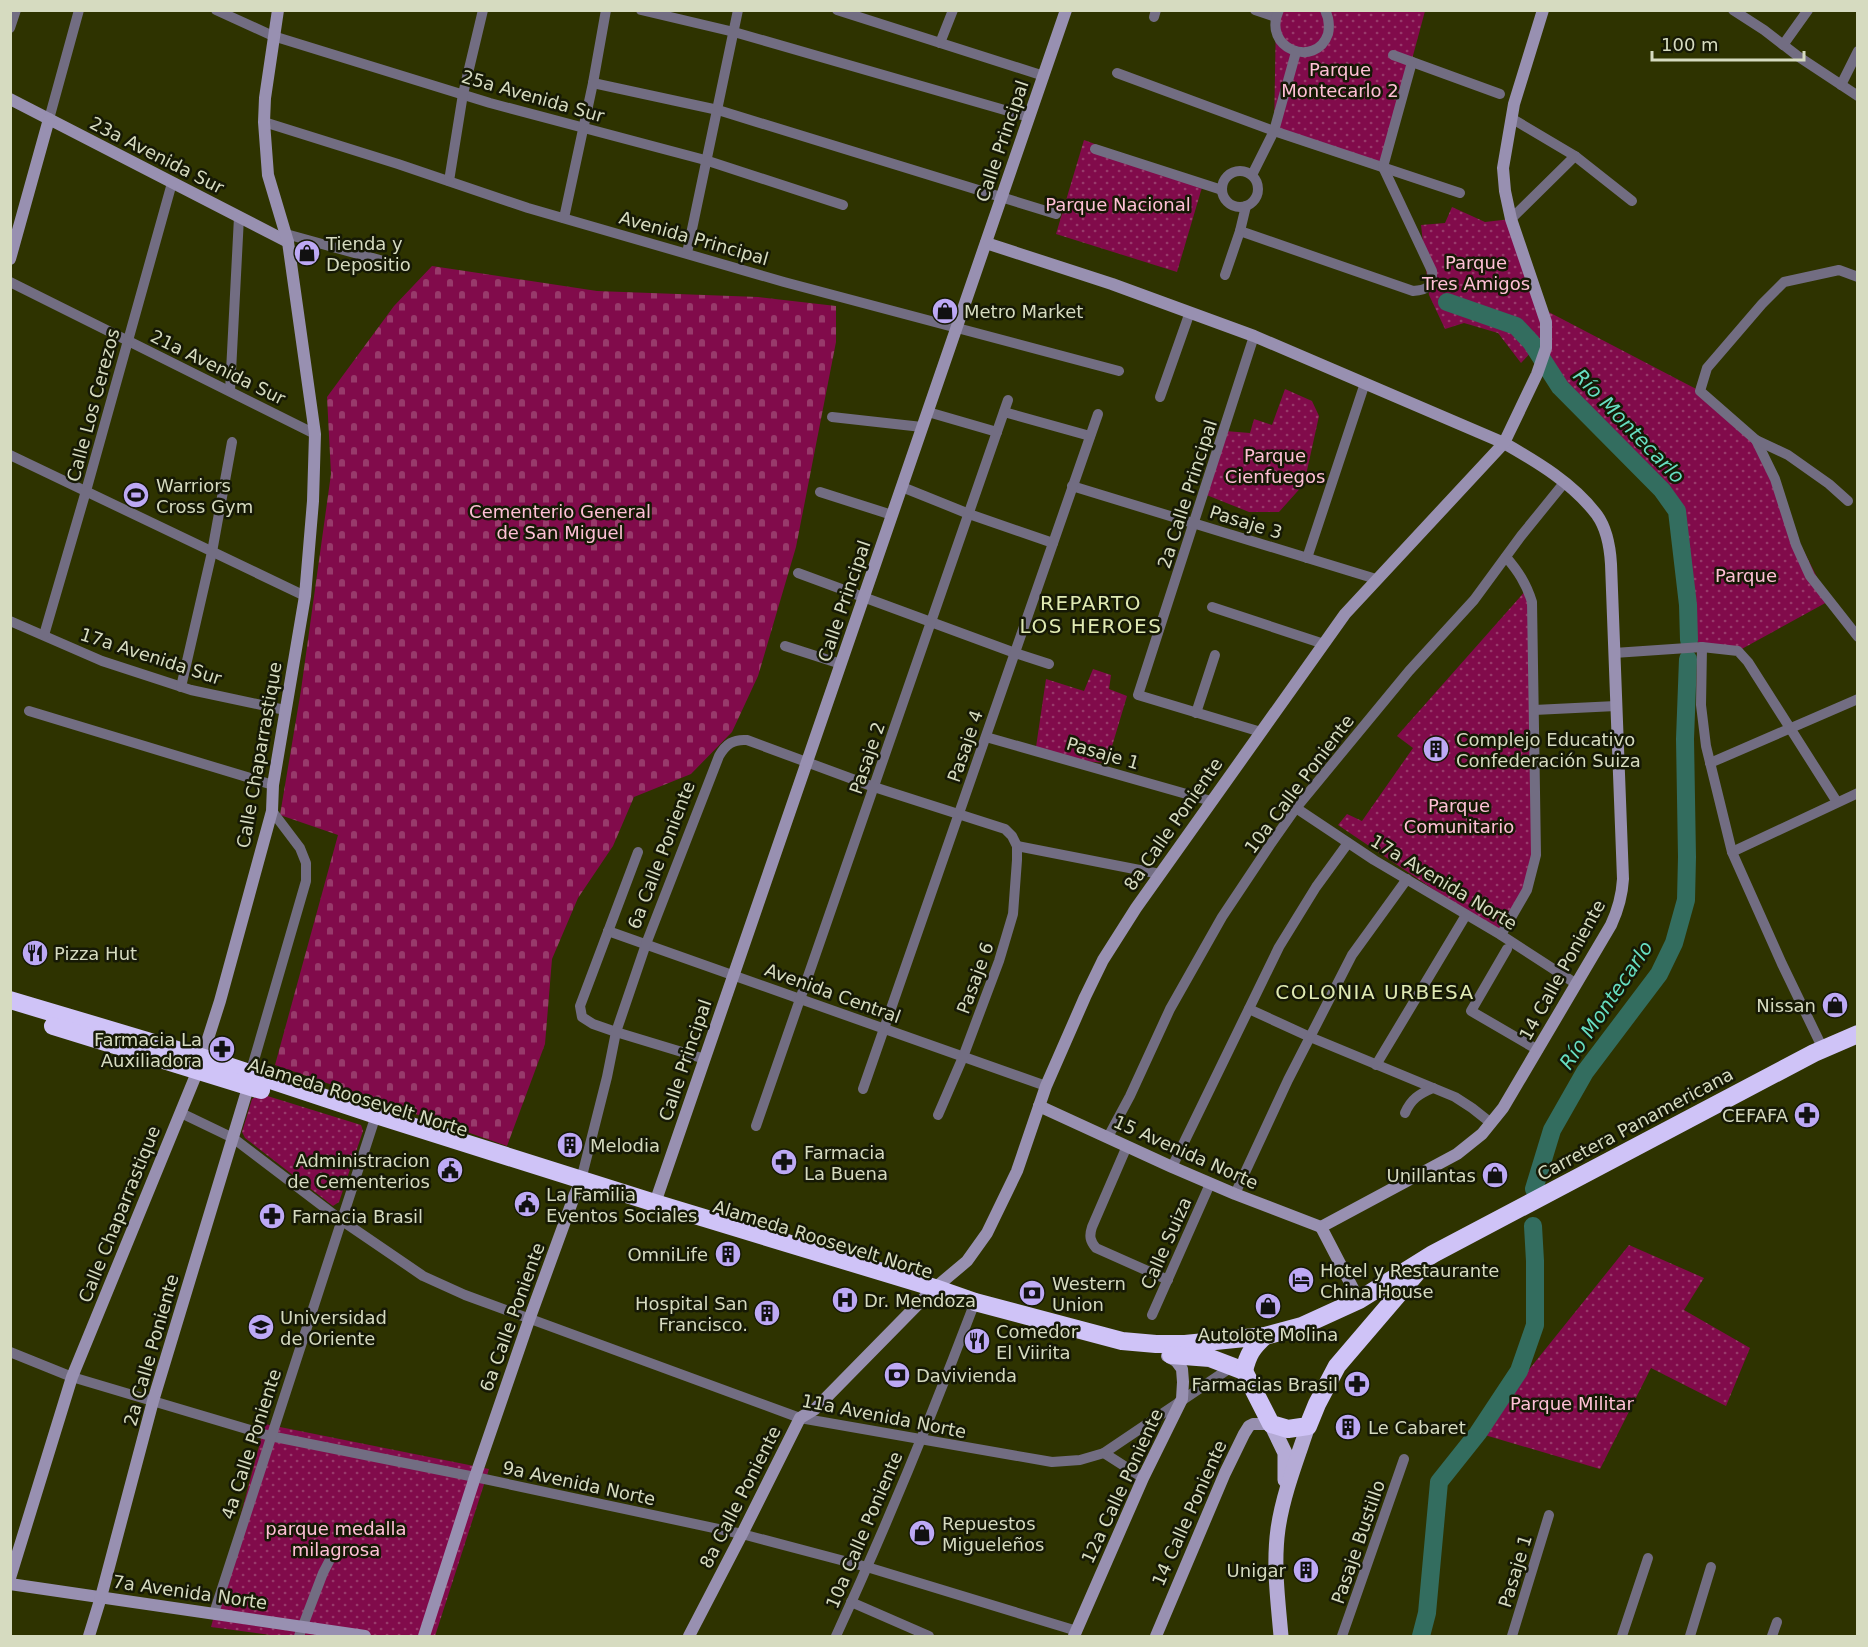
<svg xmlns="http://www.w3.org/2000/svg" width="1868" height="1647" font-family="'DejaVu Sans',sans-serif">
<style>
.cemetery{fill:url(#cemetery-stones)}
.park{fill:url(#park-dots)}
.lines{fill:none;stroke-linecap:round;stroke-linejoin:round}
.river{stroke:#336d5f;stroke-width:18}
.street{stroke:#726d82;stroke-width:10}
.secondary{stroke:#9890b1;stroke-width:12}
.primary{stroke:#b5abd6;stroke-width:15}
.highway{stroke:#cfc3f7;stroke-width:18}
.labels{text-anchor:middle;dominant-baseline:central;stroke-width:5;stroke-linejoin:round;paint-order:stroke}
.park-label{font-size:18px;fill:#ffc0d6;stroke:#161905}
.street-label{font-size:18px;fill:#d6dbc0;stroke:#161905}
.poi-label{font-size:18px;fill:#d6dbc0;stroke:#161905;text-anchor:start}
.water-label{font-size:20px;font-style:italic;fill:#66dec1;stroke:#161905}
.neighbourhood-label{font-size:20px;letter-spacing:1.5px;fill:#e0eab3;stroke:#161905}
</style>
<defs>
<pattern id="cemetery-stones" width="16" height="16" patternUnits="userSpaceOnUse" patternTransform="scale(1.5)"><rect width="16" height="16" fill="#810b4b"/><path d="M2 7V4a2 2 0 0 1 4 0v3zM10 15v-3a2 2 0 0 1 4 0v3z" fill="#983a6b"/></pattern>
<pattern id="park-dots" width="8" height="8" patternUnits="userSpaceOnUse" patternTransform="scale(1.5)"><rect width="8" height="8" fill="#810b4b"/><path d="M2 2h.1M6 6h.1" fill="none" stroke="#983a6b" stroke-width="1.8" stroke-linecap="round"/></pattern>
</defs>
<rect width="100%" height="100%" fill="#2e3300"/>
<!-- cemetery -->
<polygon class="cemetery" points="432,266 597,291 758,297 836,306 836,342 796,547 758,676 732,732 691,774 634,797 613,846 578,898 552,959 545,1044 507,1146 275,1065 338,835 280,815 301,690 331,474 327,397 394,306"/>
<!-- park -->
<g class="park">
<polygon points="1281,11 1425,11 1383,167 1274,131 1276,17"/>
<polygon points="1084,140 1203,184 1177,272 1056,234"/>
<polygon points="1452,207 1485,222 1511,219 1541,308 1700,391 1762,452 1784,512 1829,601 1738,651 1689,640 1677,511 1620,448 1560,387 1544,339 1521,363 1498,333 1464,323 1445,329 1429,295 1421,225 1445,223"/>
<polygon points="1285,389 1312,401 1319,416 1304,484 1279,512 1249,512 1204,494 1225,431 1250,433 1254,419 1272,425"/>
<polygon points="1528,588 1536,855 1527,890 1501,935 1338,825 1347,814 1362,821 1413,748 1397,736"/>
<polygon points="1093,669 1111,675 1109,689 1127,696 1107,763 1082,761 1036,747 1046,679 1084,691"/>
<polygon points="261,1094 361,1125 363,1131 339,1202 333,1206 245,1138 242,1132 252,1099"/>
<polygon points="1629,1245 1704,1278 1684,1310 1750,1348 1726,1406 1651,1368 1600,1469 1478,1433"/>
<polygon points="265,1424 489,1469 435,1636 278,1636 211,1627"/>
</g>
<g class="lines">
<!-- river -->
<g class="river">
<polyline points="1447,302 1516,326 1531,342 1560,387 1662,490 1677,511 1688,605 1689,640"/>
<polyline points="1534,1189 1552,1130 1585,1072 1659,974 1674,943 1686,900 1687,857 1685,739 1688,659"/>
<polyline points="1421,1636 1427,1613 1439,1482 1478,1433 1519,1371 1535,1325 1535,1261 1533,1226"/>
</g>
<!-- street -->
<g class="street">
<polyline points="216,10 273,36 490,103 705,160 843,205"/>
<polyline points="641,10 734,32 1029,117"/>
<polyline points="837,10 1044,76"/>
<polyline points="1255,10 1276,17"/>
<path d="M1279 10C1261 49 1316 69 1328 34 1330 25 1329 18 1325 10"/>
<polyline points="1733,10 1764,30 1799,57 1858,96"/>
<polyline points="1154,17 1156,10"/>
<polyline points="10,28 16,10"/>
<polyline points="940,43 953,10"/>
<polyline points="1783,45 1808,10"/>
<polyline points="1393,55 1500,94"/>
<polyline points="1117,73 1274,131 1460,193"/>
<polyline points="593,83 718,110 1056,214"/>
<polyline points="1841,85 1858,51"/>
<polyline points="1511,118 1575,156 1632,201"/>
<polyline points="49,119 79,10"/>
<polyline points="264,122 398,164 528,208 784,282 1119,371"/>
<polyline points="1095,149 1222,190"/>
<circle cx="1240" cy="189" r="18"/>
<polyline points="1252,175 1274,131 1296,52"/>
<polyline points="449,181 463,94 483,10"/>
<polyline points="564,218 593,83 606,10"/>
<polyline points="1511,219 1575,156"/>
<path d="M1240 231 1413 291C1428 290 1433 286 1432 271L1383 167 1412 62"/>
<polyline points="286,234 387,262"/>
<polyline points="687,253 738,10"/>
<polyline points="1225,275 1240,231 1246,206"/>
<polyline points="1858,277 1839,270 1784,282 1762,304 1707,368 1700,391 1756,440 1775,479 1796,545 1810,576 1858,637"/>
<polyline points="10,282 315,434"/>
<polyline points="1254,336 1138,695 1261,732"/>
<polyline points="230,391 239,217"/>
<polyline points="1160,397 1190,312"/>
<polyline points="928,412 997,432"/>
<polyline points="1004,412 1090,436"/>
<polyline points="832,417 922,427"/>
<polyline points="1756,440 1788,455 1829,484 1848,501"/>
<polyline points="10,455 305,596"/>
<polyline points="1072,486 1376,579"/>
<polyline points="902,487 969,514 1053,543"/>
<polyline points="820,492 892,515"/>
<polyline points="1307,558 1365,383"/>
<polyline points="798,573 1015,653 1049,664"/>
<polyline points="1212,607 1324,644"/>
<polyline points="10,621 102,661 191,690 285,710"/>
<polyline points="44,635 86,491 172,183"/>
<polyline points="785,646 841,664"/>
<polyline points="1702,647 1701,705 1706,746 1732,852 1782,964 1823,1049"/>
<polyline points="1614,653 1702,647 1738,651 1748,662 1837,802"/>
<polyline points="181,687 212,552 232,442"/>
<polyline points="1534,710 1616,706"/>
<polyline points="29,711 273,785"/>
<polyline points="1196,713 1215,655"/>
<polyline points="986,737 1211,801"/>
<polyline points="1710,763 1858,699"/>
<polyline points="1296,808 1374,860 1501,935 1575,983"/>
<polyline points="1017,846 1160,874"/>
<polyline points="638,852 580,1006 582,1017 593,1024 616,1032 705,1059"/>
<polyline points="1732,852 1858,793"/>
<polyline points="608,931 1046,1086"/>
<path d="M1501 935 1527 890 1536 855 1532 602C1526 583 1518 571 1506 557"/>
<polyline points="1507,949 1471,1011 1538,1050"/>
<polyline points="1249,1009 1310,1037 1455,1097 1472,1108 1491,1123"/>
<polyline points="1376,1065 1466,915"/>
<polyline points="250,1074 306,881 306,863 300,848 272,811"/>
<polyline points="863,1089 1098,414"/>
<polyline points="181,1113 233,1138 341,1220 423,1276 465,1295 800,1418 1052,1462 1080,1460 1104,1453 1233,1366"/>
<path d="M1405 1113C1411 1099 1419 1094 1433 1088"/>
<polyline points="756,1126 1008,400"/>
<polyline points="1108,1137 1130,1096 1170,1009 1222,917 1270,845 1296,808 1409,671 1474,600 1521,536 1564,483"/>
<path d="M1127 1146 1092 1227C1089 1236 1090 1241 1096 1248L1168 1280"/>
<polyline points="1172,1167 1279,947 1316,887 1348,843"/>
<path d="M583 1179V1172L607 1077 616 1032 646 944 719 756C726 744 733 739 747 740L874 787 1005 829 1012 836 1017 846V860L1013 914 999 961 963 1057 938 1115"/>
<polyline points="1235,1194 1288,1080 1352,955 1407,879"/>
<polyline points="1152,1315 1210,1184"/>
<polyline points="10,1352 72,1377 270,1436 475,1477 742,1534 867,1567 1077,1631"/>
<polyline points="1104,1453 1143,1478"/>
<polyline points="851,1602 929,1636"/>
<polyline points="214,1613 376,1115"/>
<polyline points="299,1636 323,1573 335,1550"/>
<path d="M836 1636C886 1527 932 1415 975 1302"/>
<polyline points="1342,1636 1404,1459"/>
<polyline points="1512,1636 1549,1515"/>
<polyline points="1622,1636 1648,1558"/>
<polyline points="1690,1636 1711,1567"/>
<polyline points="1772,1636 1777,1622"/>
</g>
<!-- secondary -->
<g class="secondary">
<polyline points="10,99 288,242"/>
<path d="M986 243 1112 284 1254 336 1504 443C1537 462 1573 483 1597 515 1607 529 1610 547 1611 564L1623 879C1622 896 1618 910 1611 925L1503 1108 1482 1134 1457 1154 1321 1227"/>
<polyline points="10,259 49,119"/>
<polyline points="1039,1106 1172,1167 1235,1194 1321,1227"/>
<polyline points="655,1203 1066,10"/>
<polyline points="1321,1227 1359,1300"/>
<polyline points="10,1578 72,1377 198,1070 220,1001 272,811 273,785 305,596 313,501 315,434 288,242 268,175 264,122 265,98 278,10"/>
<polyline points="10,1584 365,1636"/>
<polyline points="89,1636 101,1597 153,1401 250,1081"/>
<polyline points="424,1636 475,1477 529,1320 575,1194 583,1179"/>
<polyline points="689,1636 742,1534 800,1418 815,1409 929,1293 967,1261 987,1233 1017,1171 1046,1086 1085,997 1103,960 1136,908 1345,614 1504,443 1537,374 1546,348 1546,322 1511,219 1505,191 1503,168 1514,104 1543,10"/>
<polyline points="1074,1636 1143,1478 1182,1399 1183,1382 1182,1369 1176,1361 1167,1356"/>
<polyline points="1156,1636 1225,1473 1244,1434 1249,1426 1253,1424 1271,1424"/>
</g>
<!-- primary -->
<g class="primary">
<polyline points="1271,1424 1285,1453 1285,1480"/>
<path d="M1281 1636C1278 1601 1273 1565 1278 1529 1283 1494 1297 1459 1308 1426"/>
</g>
<!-- highway -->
<g class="highway">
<polyline points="10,1000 201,1057 376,1115 655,1203 935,1288 975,1302 1122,1341 1156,1344 1185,1344 1265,1336 1302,1326 1359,1300 1433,1254 1814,1053 1858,1034"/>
<polyline points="53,1026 261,1090"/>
<polyline points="1171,1355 1210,1358 1244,1371 1271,1424 1288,1429 1308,1426 1317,1404 1337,1366 1420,1269"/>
<path d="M1244 1371C1248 1354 1252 1348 1265 1336"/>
</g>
</g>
<!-- icons -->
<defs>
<symbol id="shop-disc" viewBox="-11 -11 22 22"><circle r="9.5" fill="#bda9f5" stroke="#161905"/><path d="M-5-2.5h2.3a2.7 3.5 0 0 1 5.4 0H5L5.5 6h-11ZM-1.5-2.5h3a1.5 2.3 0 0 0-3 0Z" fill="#111"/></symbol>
<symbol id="stadium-disc" viewBox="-11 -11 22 22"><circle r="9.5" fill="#bda9f5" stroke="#161905"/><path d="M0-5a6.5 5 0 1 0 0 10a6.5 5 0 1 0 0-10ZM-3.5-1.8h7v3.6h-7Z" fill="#111"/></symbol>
<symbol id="building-disc" viewBox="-11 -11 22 22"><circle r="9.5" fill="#bda9f5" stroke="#161905"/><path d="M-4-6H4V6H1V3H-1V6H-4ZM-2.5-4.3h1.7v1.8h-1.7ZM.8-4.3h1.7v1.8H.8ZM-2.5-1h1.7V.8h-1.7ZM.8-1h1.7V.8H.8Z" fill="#111"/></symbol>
<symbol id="restaurant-disc" viewBox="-11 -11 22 22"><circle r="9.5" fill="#bda9f5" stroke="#161905"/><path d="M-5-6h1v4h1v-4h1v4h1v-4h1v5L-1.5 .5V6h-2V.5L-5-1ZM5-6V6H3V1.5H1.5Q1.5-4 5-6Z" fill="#111"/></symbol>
<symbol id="pharmacy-disc" viewBox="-11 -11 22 22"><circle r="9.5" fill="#bda9f5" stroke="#161905"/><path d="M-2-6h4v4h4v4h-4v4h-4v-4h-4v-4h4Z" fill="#111"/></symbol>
<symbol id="civic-disc" viewBox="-11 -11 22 22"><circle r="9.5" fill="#bda9f5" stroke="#161905"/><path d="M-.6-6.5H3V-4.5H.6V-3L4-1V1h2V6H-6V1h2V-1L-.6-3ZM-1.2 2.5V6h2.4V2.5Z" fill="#111"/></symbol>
<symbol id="hotel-disc" viewBox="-11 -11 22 22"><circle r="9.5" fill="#bda9f5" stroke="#161905"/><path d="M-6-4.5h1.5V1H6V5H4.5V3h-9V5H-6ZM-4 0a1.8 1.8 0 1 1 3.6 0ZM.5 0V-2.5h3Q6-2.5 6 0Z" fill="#111"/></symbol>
<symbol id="bank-disc" viewBox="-11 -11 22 22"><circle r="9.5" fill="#bda9f5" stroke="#161905"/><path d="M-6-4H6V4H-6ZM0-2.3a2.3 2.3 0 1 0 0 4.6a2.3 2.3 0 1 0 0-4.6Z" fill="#111"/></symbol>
<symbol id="hospital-disc" viewBox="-11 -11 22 22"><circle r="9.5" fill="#bda9f5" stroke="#161905"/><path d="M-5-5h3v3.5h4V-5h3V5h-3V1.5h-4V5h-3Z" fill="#111"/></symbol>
<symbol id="university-disc" viewBox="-11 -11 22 22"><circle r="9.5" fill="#bda9f5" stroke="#161905"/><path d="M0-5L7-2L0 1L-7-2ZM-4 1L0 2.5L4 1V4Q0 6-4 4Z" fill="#111"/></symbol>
</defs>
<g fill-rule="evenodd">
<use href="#shop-disc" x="292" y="238" width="30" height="30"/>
<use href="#shop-disc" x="930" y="296" width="30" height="30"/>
<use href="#stadium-disc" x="121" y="480" width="30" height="30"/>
<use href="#building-disc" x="1421" y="734" width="30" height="30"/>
<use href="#restaurant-disc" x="20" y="938" width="30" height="30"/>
<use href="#shop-disc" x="1820" y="990" width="30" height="30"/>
<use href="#pharmacy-disc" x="207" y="1034" width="30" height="30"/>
<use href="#pharmacy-disc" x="1792" y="1100" width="30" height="30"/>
<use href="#building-disc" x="555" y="1130" width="30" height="30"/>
<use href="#pharmacy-disc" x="769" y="1147" width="30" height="30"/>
<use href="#civic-disc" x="435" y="1155" width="30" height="30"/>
<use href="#shop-disc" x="1480" y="1160" width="30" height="30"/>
<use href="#civic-disc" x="512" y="1189" width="30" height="30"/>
<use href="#pharmacy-disc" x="257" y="1201" width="30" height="30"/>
<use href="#building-disc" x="713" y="1239" width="30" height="30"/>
<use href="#hotel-disc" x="1286" y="1265" width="30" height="30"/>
<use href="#bank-disc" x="1017" y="1278" width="30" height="30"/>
<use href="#hospital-disc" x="830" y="1285" width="30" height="30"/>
<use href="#shop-disc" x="1253" y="1291" width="30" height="30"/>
<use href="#building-disc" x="752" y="1298" width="30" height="30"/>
<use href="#university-disc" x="246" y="1312" width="30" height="30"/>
<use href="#restaurant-disc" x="962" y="1326" width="30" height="30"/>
<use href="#bank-disc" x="882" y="1360" width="30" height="30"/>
<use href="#pharmacy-disc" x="1342" y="1369" width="30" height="30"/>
<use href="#building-disc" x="1333" y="1412" width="30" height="30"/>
<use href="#shop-disc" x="907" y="1518" width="30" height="30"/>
<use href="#building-disc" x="1291" y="1555" width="30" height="30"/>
</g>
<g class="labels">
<!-- park labels -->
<g class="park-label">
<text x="1340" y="69">Parque<tspan x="1340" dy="21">Montecarlo 2</tspan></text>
<text x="1118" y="204">Parque Nacional</text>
<text x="1476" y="262">Parque<tspan x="1476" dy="21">Tres Amigos</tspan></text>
<text x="1275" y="455">Parque<tspan x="1275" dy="21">Cienfuegos</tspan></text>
<text x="560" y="511">Cementerio General<tspan x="560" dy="21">de San Miguel</tspan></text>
<text x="1746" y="575">Parque</text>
<text x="1459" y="805">Parque<tspan x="1459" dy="21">Comunitario</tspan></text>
<text x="1572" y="1403">Parque Militar</text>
<text x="336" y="1528">parque medalla<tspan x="336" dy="21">milagrosa</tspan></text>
</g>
<!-- street labels -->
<g class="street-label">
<text transform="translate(533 96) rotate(16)">25a Avenida Sur</text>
<text transform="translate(1002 141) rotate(-71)">Calle Principal</text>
<text transform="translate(157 155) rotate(27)">23a Avenida Sur</text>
<text transform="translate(694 238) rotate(16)">Avenida Principal</text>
<text transform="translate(218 367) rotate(26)">21a Avenida Sur</text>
<text transform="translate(93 405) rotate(-75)">Calle Los Cerezos</text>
<text transform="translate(1187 494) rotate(-72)">2a Calle Principal</text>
<text transform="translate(1246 522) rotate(17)">Pasaje 3</text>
<text transform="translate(844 601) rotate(-71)">Calle Principal</text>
<text transform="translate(151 656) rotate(18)">17a Avenida Sur</text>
<text transform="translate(965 746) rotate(-71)">Pasaje 4</text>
<text transform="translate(1103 753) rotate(16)">Pasaje 1</text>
<text transform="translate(259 755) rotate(-80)">Calle Chaparrastique</text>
<text transform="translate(867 758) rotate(-71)">Pasaje 2</text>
<text transform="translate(1299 784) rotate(-53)">10a Calle Poniente</text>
<text transform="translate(1173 824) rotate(-55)">8a Calle Poniente</text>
<text transform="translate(661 855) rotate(-69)">6a Calle Poniente</text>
<text transform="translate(1444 882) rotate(31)">17a Avenida Norte</text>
<text transform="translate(1562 970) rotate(-61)">14 Calle Poniente</text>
<text transform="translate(975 978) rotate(-70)">Pasaje 6</text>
<text transform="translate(833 993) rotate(20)">Avenida Central</text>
<text transform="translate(685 1060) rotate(-71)">Calle Principal</text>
<text transform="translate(358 1097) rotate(17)">Alameda Roosevelt Norte</text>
<text transform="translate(1635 1124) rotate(-28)">Carretera Panamericana</text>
<text transform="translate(1186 1152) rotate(24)">15 Avenida Norte</text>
<text transform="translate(119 1214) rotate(-68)">Calle Chaparrastique</text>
<text transform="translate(823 1239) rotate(17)">Alameda Roosevelt Norte</text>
<text transform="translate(1166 1243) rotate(-66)">Calle Suiza</text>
<text transform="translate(512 1317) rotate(-70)">6a Calle Poniente</text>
<text transform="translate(151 1350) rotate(-74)">2a Calle Poniente</text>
<text transform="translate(884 1416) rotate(11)">11a Avenida Norte</text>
<text transform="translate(251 1444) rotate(-72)">4a Calle Poniente</text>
<text transform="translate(579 1483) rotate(12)">9a Avenida Norte</text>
<text transform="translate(1122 1486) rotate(-65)">12a Calle Poniente</text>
<text transform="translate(740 1497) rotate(-63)">8a Calle Poniente</text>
<text transform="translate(1189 1513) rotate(-66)">14 Calle Poniente</text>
<text transform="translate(864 1530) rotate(-67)">10a Calle Poniente</text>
<text transform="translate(1358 1542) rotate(-71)">Pasaje Bustillo</text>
<text transform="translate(1515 1571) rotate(-73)">Pasaje 1</text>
<text transform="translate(190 1592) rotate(8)">7a Avenida Norte</text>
</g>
<!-- poi labels -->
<g class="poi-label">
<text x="326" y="243">Tienda y<tspan x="326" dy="21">Depositio</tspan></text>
<text x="964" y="311">Metro Market</text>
<text x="156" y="485">Warriors<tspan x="156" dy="21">Cross Gym</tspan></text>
<text x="1456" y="739">Complejo Educativo<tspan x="1456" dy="21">Confederación Suiza</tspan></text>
<text x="54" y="953">Pizza Hut</text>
<text x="1816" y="1005" text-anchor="end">Nissan</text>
<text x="202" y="1039" text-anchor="end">Farmacia La<tspan x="202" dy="21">Auxiliadora</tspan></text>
<text x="1788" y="1115" text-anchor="end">CEFAFA</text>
<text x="590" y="1145">Melodia</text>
<text x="804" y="1152">Farmacia<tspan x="804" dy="21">La Buena</tspan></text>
<text x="430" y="1160" text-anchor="end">Administracion<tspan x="430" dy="21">de Cementerios</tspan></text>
<text x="1476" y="1175" text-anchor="end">Unillantas</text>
<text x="546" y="1194">La Familia<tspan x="546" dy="21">Eventos Sociales</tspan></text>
<text x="292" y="1216">Farnacia Brasil</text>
<text x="708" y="1254" text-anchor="end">OmniLife</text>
<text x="1320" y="1270">Hotel y Restaurante<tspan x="1320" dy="21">China House</tspan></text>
<text x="1052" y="1283">Western<tspan x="1052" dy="21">Union</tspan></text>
<text x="864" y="1300">Dr. Mendoza</text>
<text x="748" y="1303" text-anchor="end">Hospital San<tspan x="748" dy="21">Francisco.</tspan></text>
<text x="280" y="1317">Universidad<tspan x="280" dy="21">de Oriente</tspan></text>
<text x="996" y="1331">Comedor<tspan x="996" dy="21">El Viirita</tspan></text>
<text x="1268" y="1334" text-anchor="middle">Autolote Molina</text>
<text x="916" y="1375">Davivienda</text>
<text x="1338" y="1384" text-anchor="end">Farmacias Brasil</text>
<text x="1368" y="1427">Le Cabaret</text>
<text x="942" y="1523">Repuestos<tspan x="942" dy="21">Migueleños</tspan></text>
<text x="1286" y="1570" text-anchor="end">Unigar</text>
</g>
<!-- water labels -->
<g class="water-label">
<text transform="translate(1629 426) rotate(46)">Río Montecarlo</text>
<text transform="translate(1606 1005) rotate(-56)">Río Montecarlo</text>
</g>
<!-- neighbourhood labels -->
<g class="neighbourhood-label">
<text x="1091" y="603">REPARTO<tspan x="1091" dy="23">LOS HEROES</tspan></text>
<text x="1375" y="992">COLONIA URBESA</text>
</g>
</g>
<!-- border -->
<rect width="1868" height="1647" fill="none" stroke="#d6dbc0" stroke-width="24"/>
<!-- scale -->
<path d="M1652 51v9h152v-9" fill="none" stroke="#d6dbc0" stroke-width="3"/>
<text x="1661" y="51" font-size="18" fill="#d6dbc0" stroke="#161905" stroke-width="4.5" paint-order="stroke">100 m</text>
</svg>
